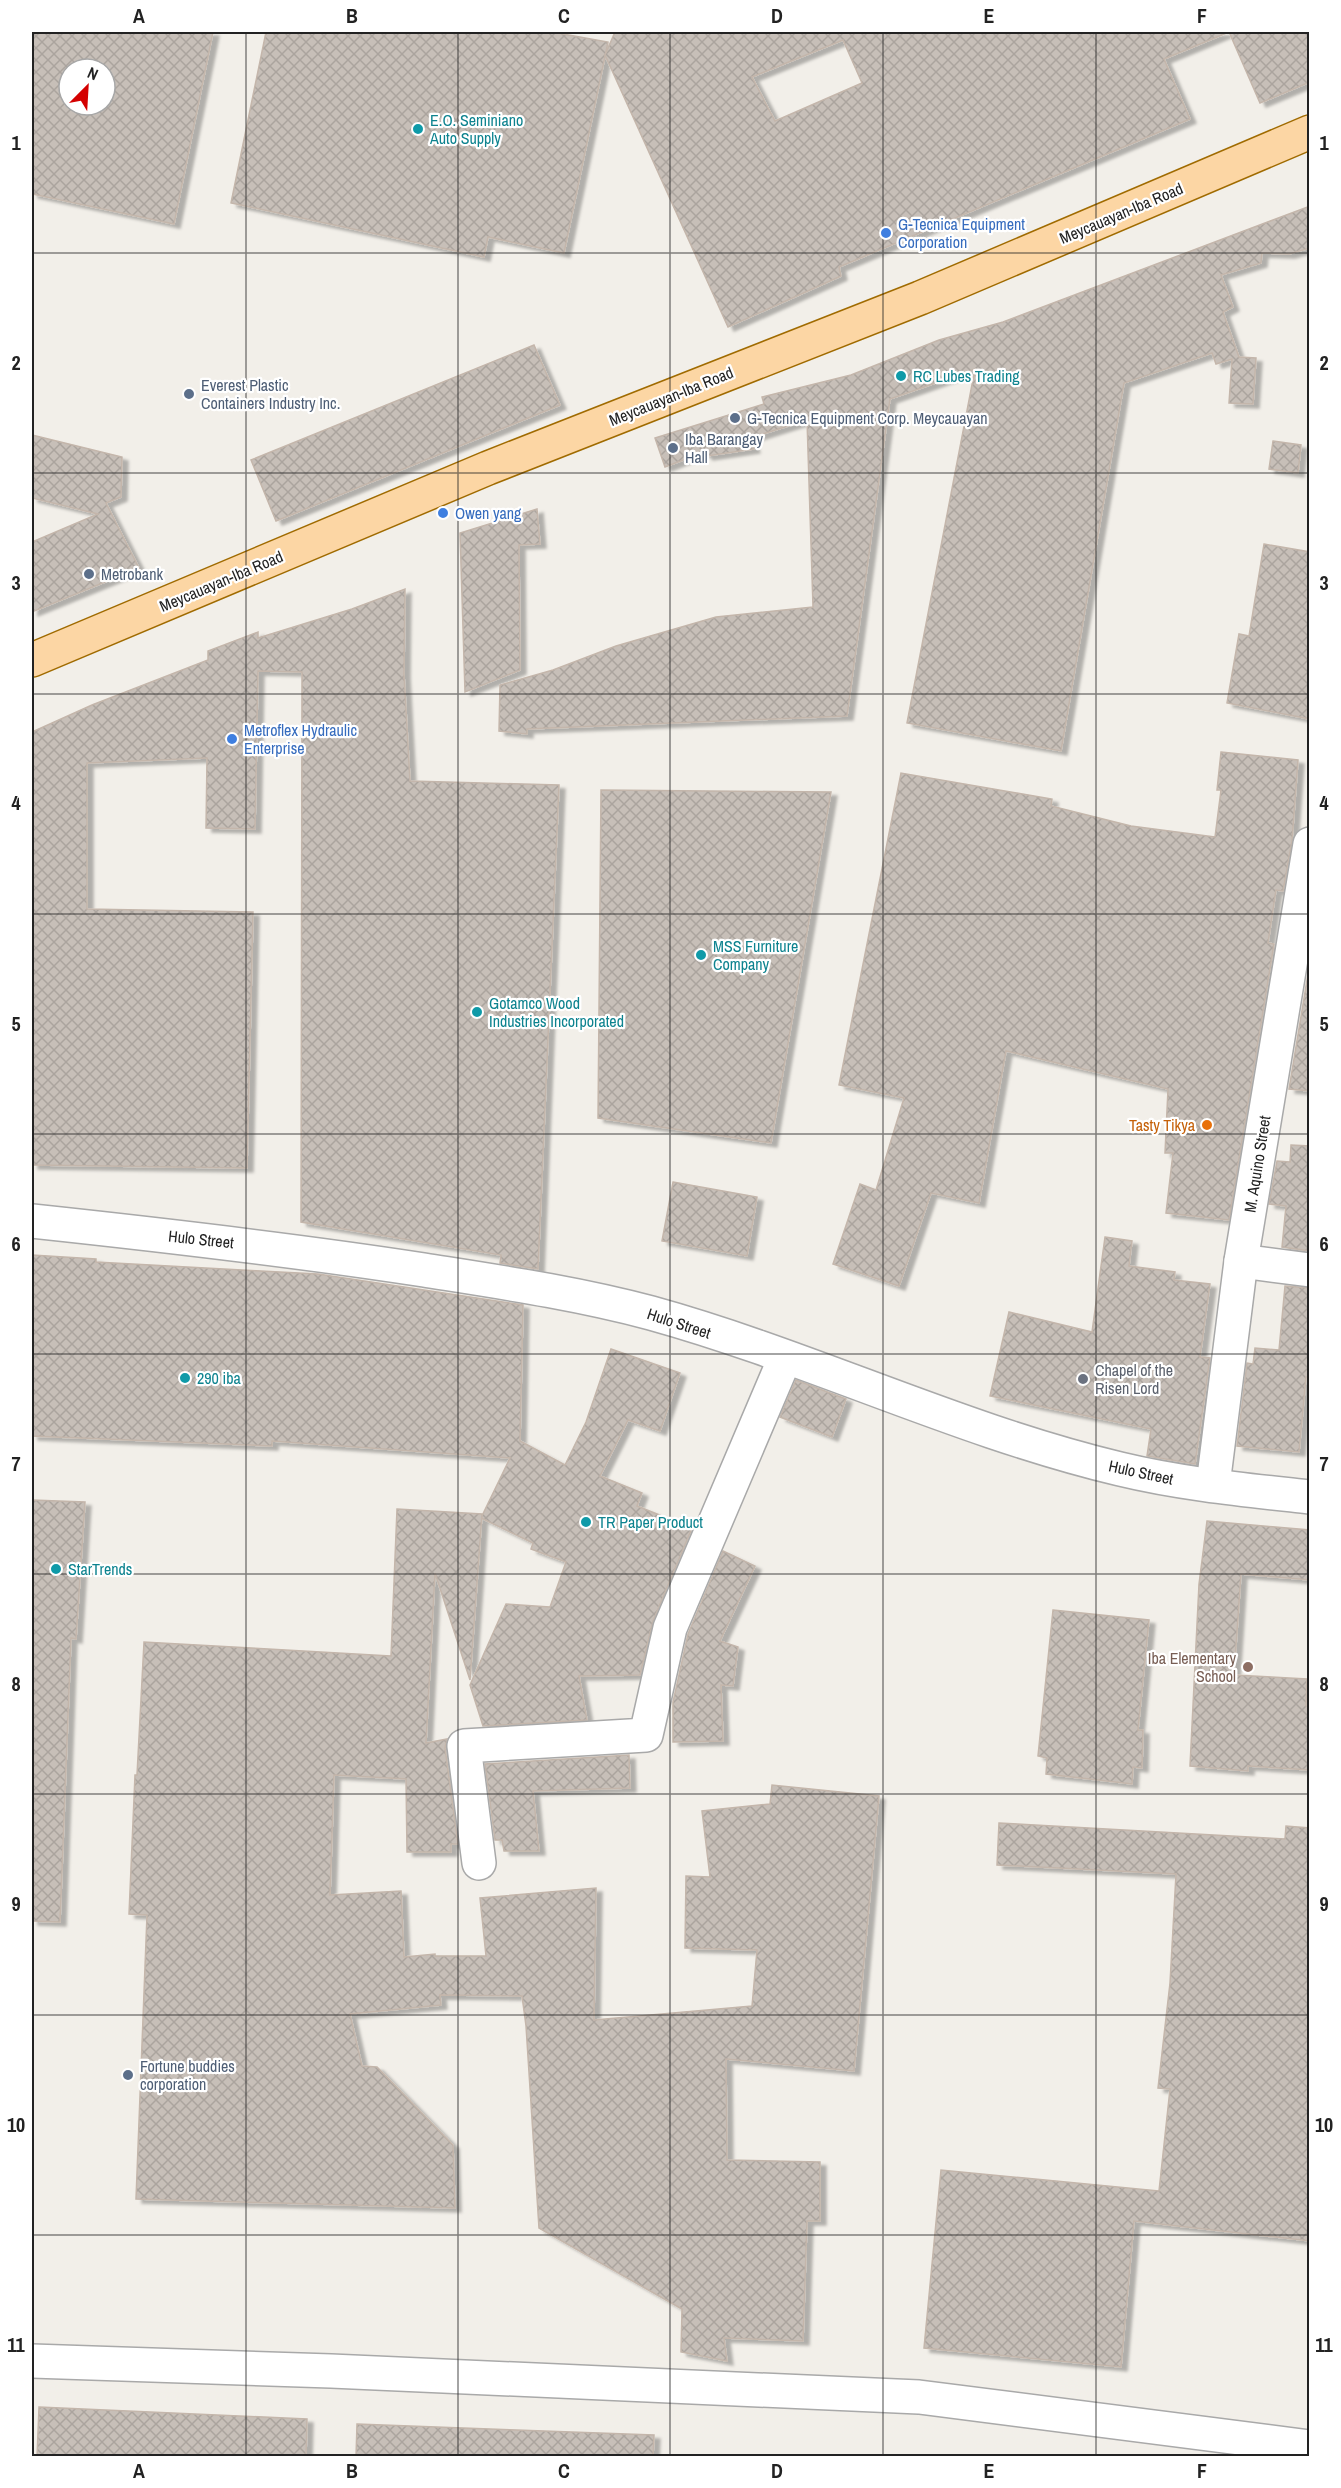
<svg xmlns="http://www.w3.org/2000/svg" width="1341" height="2488" font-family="'Archivo Narrow',sans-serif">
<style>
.building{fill:url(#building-cross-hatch);stroke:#c4b6ab;stroke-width:1.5;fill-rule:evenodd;filter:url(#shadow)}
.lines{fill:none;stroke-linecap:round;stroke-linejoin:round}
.minor-casing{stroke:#a9a9a9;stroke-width:36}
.major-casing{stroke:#a06b00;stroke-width:36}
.minor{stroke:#fff;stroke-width:33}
.major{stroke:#fcd6a4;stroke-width:33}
.grid{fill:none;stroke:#222;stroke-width:1.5;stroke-opacity:0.55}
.culture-dot{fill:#0f9aa8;stroke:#fff;stroke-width:2}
.shop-dot{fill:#3f7fe0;stroke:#fff;stroke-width:2}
.service-dot{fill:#5c6f8a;stroke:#fff;stroke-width:2}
.food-dot{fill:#e8710a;stroke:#fff;stroke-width:2}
.worship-dot{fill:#6b7280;stroke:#fff;stroke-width:2}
.education-dot{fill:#8d6e63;stroke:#fff;stroke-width:2}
.labels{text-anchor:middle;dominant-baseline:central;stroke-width:4.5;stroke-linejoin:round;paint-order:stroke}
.culture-label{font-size:16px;fill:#0d838f;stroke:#fff;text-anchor:start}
.street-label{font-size:16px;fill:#222;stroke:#fff}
.shop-label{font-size:16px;fill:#366cbe;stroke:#fff;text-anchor:start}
.service-label{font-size:16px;fill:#4e5e75;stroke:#fff;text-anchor:start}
.food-label{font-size:16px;fill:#c56008;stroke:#fff;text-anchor:end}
.worship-label{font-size:16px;fill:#5b616d;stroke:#fff;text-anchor:start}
.education-label{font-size:16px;fill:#785e54;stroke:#fff;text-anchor:end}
.neatline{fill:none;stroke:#222;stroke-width:2}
.grid-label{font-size:20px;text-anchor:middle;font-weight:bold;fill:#222}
</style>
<defs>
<pattern id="building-cross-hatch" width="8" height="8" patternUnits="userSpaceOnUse" patternTransform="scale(1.5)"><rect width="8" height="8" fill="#c7bfb8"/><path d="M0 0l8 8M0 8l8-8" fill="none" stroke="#aba49e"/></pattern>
<filter id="shadow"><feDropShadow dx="6" dy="4" stdDeviation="1.5" flood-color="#0004"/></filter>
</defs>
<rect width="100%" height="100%" fill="#f2efe9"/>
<!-- building -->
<g class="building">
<path d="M32 32H213L174 224 32 194ZM69 69H105V105H69Z"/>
<polygon points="266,32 552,32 608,42 564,253 488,237 484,257 231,203"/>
<path d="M615 32H1310V82L1260 103 1229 32 1164 59 1190 119 839 267 841 276 728 327 605 55ZM843 40 862 83 775 121 752 77Z"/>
<polygon points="1310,206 1310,248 1289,254 1262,253 1261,263 1221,275 1233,307 1223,312 1239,357 1256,358 1253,404 1229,403 1232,359 1216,364 1212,353 1124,383 1061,751 907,723 975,369 890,399 847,716 527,729 527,734 499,731 500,685 553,670 616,646 716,617 813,607 807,420 750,438 754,449 707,456 704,452 665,467 655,438 764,404 762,397 851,375 939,340 1003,322"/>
<polygon points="534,345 560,405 276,521 251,460"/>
<polygon points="32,435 122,457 121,497 106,503 139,568 32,612 32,542 98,514 32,498"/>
<polygon points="1273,441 1301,445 1298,473 1269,469"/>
<polygon points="537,509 540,544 519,545 520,670 465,692 460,533"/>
<polygon points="1264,544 1310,552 1310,719 1227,703 1239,634 1249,636"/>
<polygon points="405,589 404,674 410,781 559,785 538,1269 500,1263 501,1255 301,1222 302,672 258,671 255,829 206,828 207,758 87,763 87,909 253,912 247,1168 32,1165 32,732 92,705 208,660 208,651 258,632 258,638 352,609"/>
<polygon points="1221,752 1298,760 1292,841 1283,891 1276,890 1268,943 1274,944 1229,1220 1166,1213 1173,1153 1165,1153 1168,1089 1006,1051 979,1203 931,1193 899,1286 833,1264 860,1184 876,1190 904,1098 839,1085 901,773 1052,799 1051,806 1131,826 1215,837 1221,790 1217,790"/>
<polygon points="601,790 831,792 771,1143 598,1118"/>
<polygon points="1310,962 1310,1091 1289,1089"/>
<polygon points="1291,1145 1310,1146 1310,1251 1282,1247 1286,1206 1269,1204 1277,1161 1290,1162"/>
<polygon points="673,1182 757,1197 747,1256 662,1241"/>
<polygon points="1105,1237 1132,1241 1129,1266 1175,1272 1174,1280 1210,1284 1200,1357 1210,1358 1195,1464 1147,1456 1151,1429 990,1396 1009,1312 1092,1332"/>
<polygon points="32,1255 96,1259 96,1262 318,1274 523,1305 520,1441 565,1465 586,1422 611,1349 680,1373 660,1431 628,1420 600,1476 642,1493 637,1506 692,1528 653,1621 640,1675 579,1676 587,1720 483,1726 470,1685 506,1604 550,1607 566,1562 531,1549 533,1543 481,1518 510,1458 272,1441 272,1446 32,1436"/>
<polygon points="1285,1286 1310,1288 1310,1377 1306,1377 1299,1452 1237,1446 1247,1363 1253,1364 1255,1348 1279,1350"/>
<polygon points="796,1380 846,1399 832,1437 780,1417"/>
<polygon points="32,1500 85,1502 76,1639 71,1638 60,1922 32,1921"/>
<polygon points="397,1509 482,1514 470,1680 435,1573 426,1743 447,1739 445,1748 458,1844 451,1844 451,1852 407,1852 406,1779 334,1775 330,1895 401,1891 404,1957 435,1954 435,1956 486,1956 480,1898 596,1888 594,2020 752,2006 757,1950 685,1948 686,1876 710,1877 702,1811 770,1804 772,1785 879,1796 854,2071 726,2059 727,2160 820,2162 820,2221 807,2221 803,2341 724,2338 727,2361 681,2352 682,2309 539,2228 526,2026 522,1996 440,1995 441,2005 350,2014 362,2066 377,2067 453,2145 455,2208 136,2199 147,1915 129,1914 135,1775 137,1775 144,1642 391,1656"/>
<polygon points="1207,1521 1310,1530 1310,1580 1241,1574 1234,1675 1307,1679 1306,1706 1310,1707 1310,1770 1248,1766 1248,1771 1190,1766 1199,1584"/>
<polygon points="723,1551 755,1566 720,1641 738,1647 733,1686 721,1685 723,1741 673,1742 673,1702 688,1634"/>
<polygon points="1053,1610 1149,1620 1138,1730 1143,1730 1142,1768 1133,1767 1132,1784 1046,1774 1047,1758 1038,1756"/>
<polygon points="629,1755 630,1788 533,1791 539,1851 504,1851 502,1840 495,1840 485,1764"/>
<polygon points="999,1823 1285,1839 1286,1826 1310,1828 1310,2241 1134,2221 1121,2367 924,2348 941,2170 1159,2191 1170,2089 1158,2088 1170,1983 1176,1874 997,1865"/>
<polygon points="39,2407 307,2419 306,2457 37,2457"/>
<polygon points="357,2424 654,2435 653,2457 356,2457"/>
</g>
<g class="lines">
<defs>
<g id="minor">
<path d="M32 1221C163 1235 294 1250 424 1270 500 1282 576 1293 651 1313 810 1357 960 1431 1120 1469 1182 1484 1246 1490 1310 1497"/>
<polyline points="1241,1261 1310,1270"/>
<polyline points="1213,1485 1241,1261 1310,844"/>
<polyline points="479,1863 464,1746 646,1735 670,1628 785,1358"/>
<polyline points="32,2361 331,2371 919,2397 1310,2447"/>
</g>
<polyline id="major" points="32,660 488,468 920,298 1310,132"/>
</defs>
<!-- minor casing -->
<use href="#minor" class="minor-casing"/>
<!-- major casing -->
<use href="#major" class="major-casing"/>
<!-- minor -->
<use href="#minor" class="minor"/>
<!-- major -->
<use href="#major" class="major"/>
</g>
<!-- grid -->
<path class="grid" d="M246 32V2456M458 32V2456M670 32V2456M883 32V2456M1096 32V2456M32 253H1310M32 473H1310M32 694H1310M32 914H1310M32 1134H1310M32 1354H1310M32 1574H1310M32 1794H1310M32 2015H1310M32 2235H1310"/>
<!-- markers -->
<g class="culture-dot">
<circle cx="418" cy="129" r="6"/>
<circle cx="901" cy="376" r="6"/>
<circle cx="701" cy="955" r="6"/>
<circle cx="477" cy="1012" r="6"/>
<circle cx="185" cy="1378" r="6"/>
<circle cx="586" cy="1522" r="6"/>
<circle cx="56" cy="1569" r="6"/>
</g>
<g class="shop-dot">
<circle cx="886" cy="233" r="6"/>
<circle cx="443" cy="513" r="6"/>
<circle cx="232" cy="739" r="6"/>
</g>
<g class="service-dot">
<circle cx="189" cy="394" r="6"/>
<circle cx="735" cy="418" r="6"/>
<circle cx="673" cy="448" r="6"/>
<circle cx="89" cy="574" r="6"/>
<circle cx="128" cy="2075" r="6"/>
</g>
<circle class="food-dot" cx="1207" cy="1125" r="6"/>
<circle class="worship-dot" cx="1083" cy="1379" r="6"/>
<circle class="education-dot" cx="1248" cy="1667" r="6"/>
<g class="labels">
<!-- culture labels -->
<g class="culture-label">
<text x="430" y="120">E.O. Seminiano<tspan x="430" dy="18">Auto Supply</tspan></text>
<text x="913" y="376">RC Lubes Trading</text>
<text x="713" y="946">MSS Furniture<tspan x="713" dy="18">Company</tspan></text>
<text x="489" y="1003">Gotamco Wood<tspan x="489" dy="18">Industries Incorporated</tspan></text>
<text x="197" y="1378">290 iba</text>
<text x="598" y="1522">TR Paper Product</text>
<text x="68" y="1569">StarTrends</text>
</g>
<!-- street labels -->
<g class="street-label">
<text transform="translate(1121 213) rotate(-23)">Meycauayan-Iba Road</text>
<text transform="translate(671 396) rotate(-22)">Meycauayan-Iba Road</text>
<text transform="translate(221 581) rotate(-23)">Meycauayan-Iba Road</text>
<text transform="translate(1257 1164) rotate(-81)">M. Aquino Street</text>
<text transform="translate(201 1239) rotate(6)">Hulo Street</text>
<text transform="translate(679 1323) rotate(18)">Hulo Street</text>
<text transform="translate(1141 1472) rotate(12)">Hulo Street</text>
</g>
<!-- shop labels -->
<g class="shop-label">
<text x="898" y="224">G-Tecnica Equipment<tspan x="898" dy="18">Corporation</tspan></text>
<text x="455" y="513">Owen yang</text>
<text x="244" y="730">Metroflex Hydraulic<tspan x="244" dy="18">Enterprise</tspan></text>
</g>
<!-- service labels -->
<g class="service-label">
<text x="201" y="385">Everest Plastic<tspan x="201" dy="18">Containers Industry Inc.</tspan></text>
<text x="747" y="418">G-Tecnica Equipment Corp. Meycauayan</text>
<text x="685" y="439">Iba Barangay<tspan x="685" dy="18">Hall</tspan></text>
<text x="101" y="574">Metrobank</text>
<text x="140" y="2066">Fortune buddies<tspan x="140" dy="18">corporation</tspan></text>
</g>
<!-- food labels -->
<g class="food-label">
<text x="1195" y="1125">Tasty Tikya</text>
</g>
<!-- worship labels -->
<g class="worship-label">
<text x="1095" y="1370">Chapel of the<tspan x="1095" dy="18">Risen Lord</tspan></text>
</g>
<!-- education labels -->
<g class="education-label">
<text x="1236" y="1658">Iba Elementary<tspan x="1236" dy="18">School</tspan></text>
</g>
</g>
<!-- border -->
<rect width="1341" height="2488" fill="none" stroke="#ffffff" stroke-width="66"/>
<!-- north arrow -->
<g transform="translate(87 87) rotate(24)"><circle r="28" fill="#ffffff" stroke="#a7a7a7" stroke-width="1.5"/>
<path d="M0-4.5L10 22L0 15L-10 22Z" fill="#d40000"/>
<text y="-9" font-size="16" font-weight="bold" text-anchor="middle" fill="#222222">N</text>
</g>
<rect x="33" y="33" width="1275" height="2422" class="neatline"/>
<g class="grid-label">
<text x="139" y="23">A</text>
<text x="352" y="23">B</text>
<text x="564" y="23">C</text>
<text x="777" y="23">D</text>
<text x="989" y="23">E</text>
<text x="1202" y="23">F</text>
<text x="16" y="150">1</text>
<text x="1324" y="150">1</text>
<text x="16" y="370">2</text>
<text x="1324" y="370">2</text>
<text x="16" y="590">3</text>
<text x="1324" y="590">3</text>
<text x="16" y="810">4</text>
<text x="1324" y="810">4</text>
<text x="16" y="1031">5</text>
<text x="1324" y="1031">5</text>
<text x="16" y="1251">6</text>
<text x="1324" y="1251">6</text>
<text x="16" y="1471">7</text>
<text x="1324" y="1471">7</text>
<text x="16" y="1691">8</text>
<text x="1324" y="1691">8</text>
<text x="16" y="1911">9</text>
<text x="1324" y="1911">9</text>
<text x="16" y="2132">10</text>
<text x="1324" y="2132">10</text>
<text x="16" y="2352">11</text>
<text x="1324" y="2352">11</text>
<text x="139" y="2478">A</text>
<text x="352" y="2478">B</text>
<text x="564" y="2478">C</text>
<text x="777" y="2478">D</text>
<text x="989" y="2478">E</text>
<text x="1202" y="2478">F</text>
</g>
</svg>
